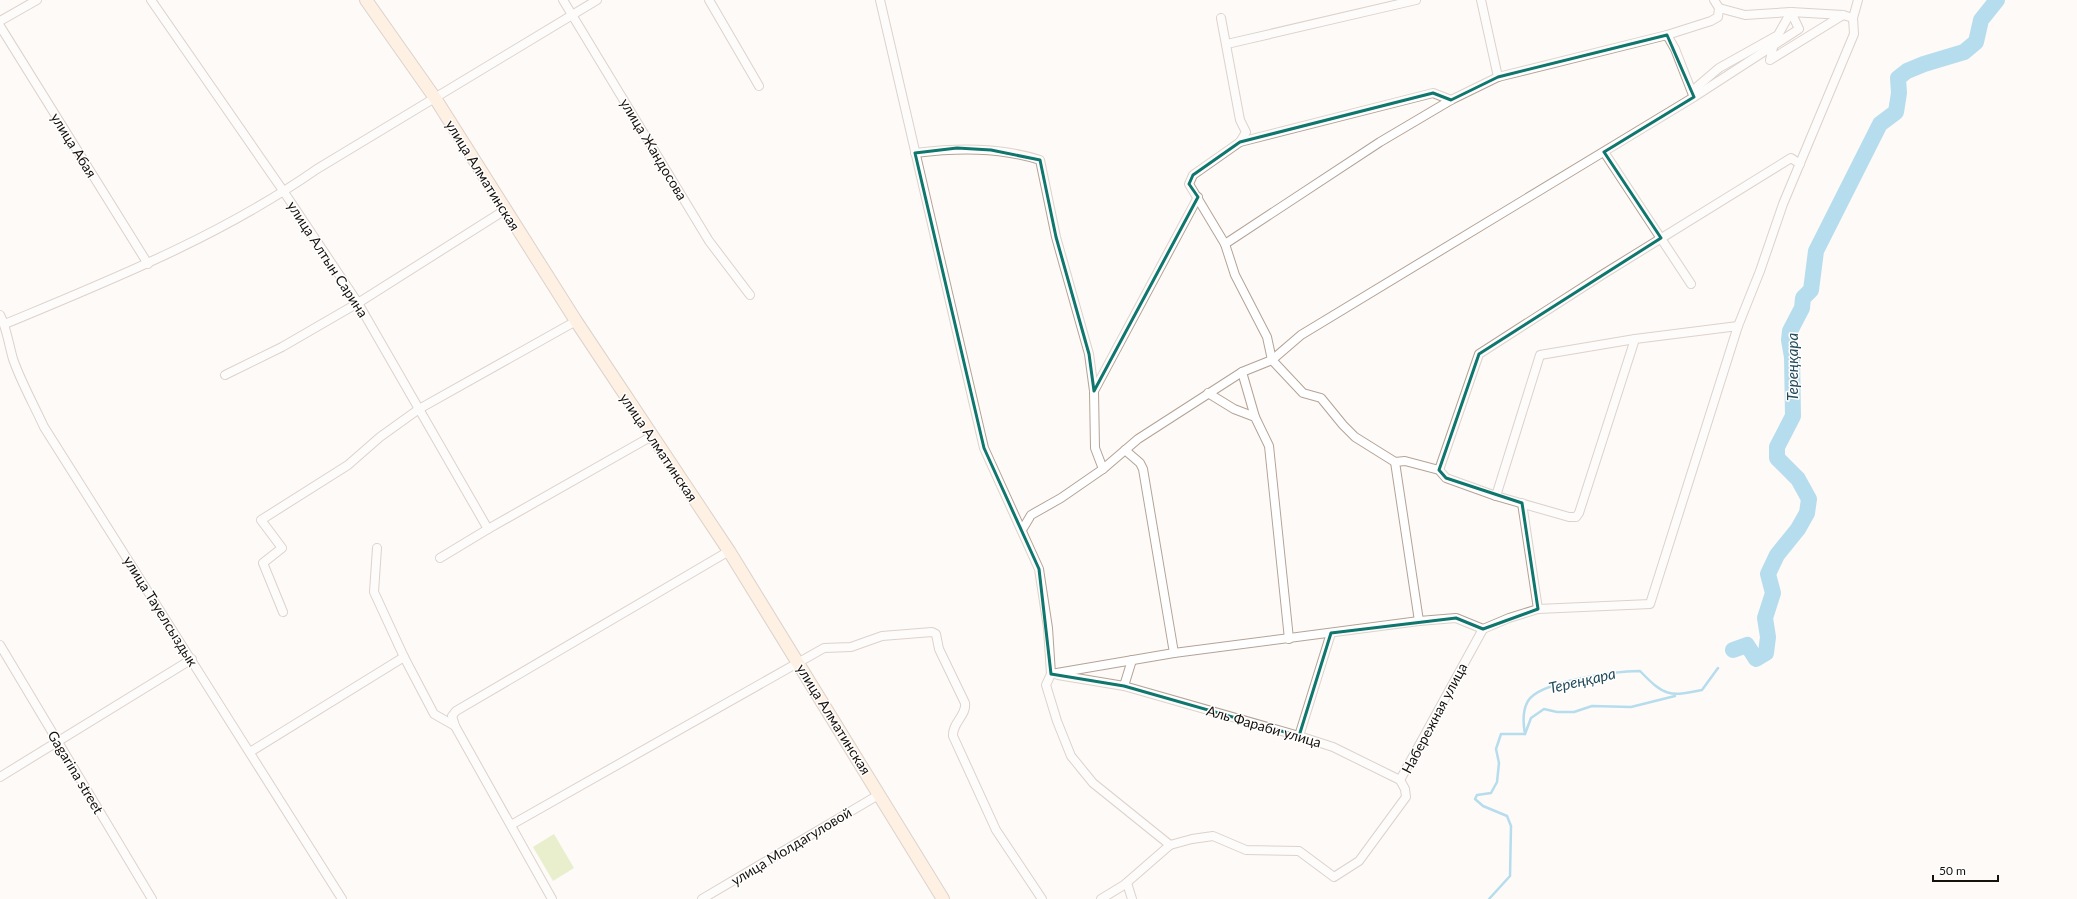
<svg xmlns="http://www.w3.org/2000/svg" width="2077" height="899" font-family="Lato,sans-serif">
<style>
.green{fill:#d1e39a}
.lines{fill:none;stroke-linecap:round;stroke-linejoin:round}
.stream{stroke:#61badf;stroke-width:2.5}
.river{stroke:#61badf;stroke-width:16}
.street-casing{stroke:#b4a396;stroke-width:10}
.secondary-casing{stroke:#b4a396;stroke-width:14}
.street{stroke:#fff;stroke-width:8}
.secondary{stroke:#fee7ca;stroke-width:12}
.marked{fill:none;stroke:#0f766e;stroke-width:3;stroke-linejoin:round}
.labels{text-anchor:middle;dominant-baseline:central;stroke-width:3;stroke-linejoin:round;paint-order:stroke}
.street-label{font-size:14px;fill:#17110c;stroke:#fff}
.water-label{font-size:15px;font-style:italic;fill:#244b5b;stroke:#fff}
</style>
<rect width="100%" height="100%" fill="#fefaf7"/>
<!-- green -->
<polygon class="green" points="554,834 574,868 553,881 533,847"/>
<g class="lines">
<!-- stream -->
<g class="stream">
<polyline points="1525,734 1531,718 1544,709 1557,712 1574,712 1592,706 1631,707 1675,696"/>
<path d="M1489 899 1510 876 1511 826 1507 816 1483 806 1475 799 1477 795 1491 793 1497 782 1499 763 1496 749 1501 734H1525C1523 723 1522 711 1528 701 1540 681 1617 671 1640 671 1664 696 1669 697 1702 690L1718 668"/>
</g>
<!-- river -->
<polyline class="river" points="1733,650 1747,645 1756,659 1766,653 1768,637 1765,618 1773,593 1768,574 1777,555 1798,529 1807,513 1809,499 1798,479 1777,458 1777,447 1793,416 1792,357 1789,340 1790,331 1802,308 1803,298 1811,290 1816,251 1880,124 1896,112 1899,93 1898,78 1907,71 1924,64 1964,52 1976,42 1981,20 1997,0"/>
<defs>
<g id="street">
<polyline points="151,0 284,192 358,303 488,529"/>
<polyline points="563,0 709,241 750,295"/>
<polyline points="709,0 759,86"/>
<polyline points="880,0 984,448 1039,569 1048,628 1051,674 1046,685 1057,721 1071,756 1093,783 1170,845"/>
<polyline points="1481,0 1498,77"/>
<polyline points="1719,8 1745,15 1791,12"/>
<polyline points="1221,18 1240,120 1246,132 1240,142 1193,175 1189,184 1225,244 1235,275 1267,337 1272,360 1303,393 1321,398 1343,425 1355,437 1395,462 1405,461 1439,470 1446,478 1496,496 1569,517 1576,517 1579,513 1635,339"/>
<polyline points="0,21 37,0"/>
<polyline points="0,26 148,264"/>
<polyline points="1667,35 1675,49 1693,95"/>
<polyline points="1774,43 1770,60 1843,15"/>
<polyline points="1227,44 1416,0"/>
<polyline points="1692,91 1719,68 1778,35 1791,12"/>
<polyline points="1240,142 1433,93 1451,100"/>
<polyline points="1604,152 1691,284"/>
<path d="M915 153C957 148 999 147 1040 160L1056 237 1089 354 1094 391 1095 448 1103 469 1061 498 1031 515 1022 530"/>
<polyline points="1225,244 1380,142 1451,100 1498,77 1667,35 1711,21 1718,17 1719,8 1714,0"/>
<path d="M0 315C6 326 9 345 13 359 21 382 34 405 44 427L342 899"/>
<path d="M5 324C113 279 221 236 317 169L597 0"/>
<polyline points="1242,372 1255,417"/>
<polyline points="225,375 282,347 358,303 505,210"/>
<polyline points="1094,391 1198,197"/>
<polyline points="1208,393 1234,409 1255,417 1269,446 1289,639"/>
<polyline points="1125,450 1140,463 1143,469 1174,653"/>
<polyline points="1395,462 1419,621"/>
<polyline points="1103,469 1138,439 1242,372 1272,360 1301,335 1694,97 1799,29 1791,12 1843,15 1853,18"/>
<polyline points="1439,470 1479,354 1605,273 1791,158 1800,164"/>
<polyline points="1496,496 1540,355 1635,339 1738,326"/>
<polyline points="1522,503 1538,609"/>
<polyline points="377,548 374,592 404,657 434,714 455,726"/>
<polyline points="440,558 488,529 652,436"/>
<polyline points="283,612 263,563 282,548 261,520 348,465 380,437 419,409 576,321"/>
<polyline points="0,645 152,899"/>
<polyline points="1051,674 1174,653 1419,621 1456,618 1483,629 1509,618 1538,609 1650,604 1738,326 1760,271 1783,204 1854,34 1853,18 1858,0"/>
<polyline points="1058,675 1124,686 1299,736 1333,747 1400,780"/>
<polyline points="1124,686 1132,660"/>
<polyline points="1299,736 1331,633"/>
<polyline points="250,752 404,657"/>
<polyline points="0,777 192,659"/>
<polyline points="1400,780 1483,629"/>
<path d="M511 825 824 648 851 647 882 636 932 632 936 634 939 649 965 703C967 715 952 723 953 736L996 830 1042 899"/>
<polyline points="1127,883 1132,899"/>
<polyline points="552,899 455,726 452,716 456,711 729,551"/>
<polyline points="702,899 880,794"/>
<polyline points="1101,899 1124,885 1170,845 1192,839 1213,836 1246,850 1299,851 1334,877 1359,861 1406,797 1405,789 1400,780"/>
</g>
<polyline id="secondary" points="366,0 435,98 576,321 729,551 943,899"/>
</defs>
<!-- street casing -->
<use href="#street" class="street-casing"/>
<!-- secondary casing -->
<use href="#secondary" class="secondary-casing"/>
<!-- street -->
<use href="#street" class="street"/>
<!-- secondary -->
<use href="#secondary" class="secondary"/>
</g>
<!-- marked area -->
<path d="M0 0H2077V899H0ZM1667 35 1694 97 1604 152 1661 238 1479 354 1439 470 1446 478 1522 503 1538 609 1483 629 1456 618 1331 633 1299 736 1124 686 1051 674 1039 569 984 448 915 153 957 148 991 150 1040 160 1056 237 1089 354 1094 391 1198 197 1189 184 1193 175 1240 142 1433 93 1451 100 1498 77Z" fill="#fefaf7" fill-opacity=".55" fill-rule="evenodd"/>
<path class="marked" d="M1667 35 1694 97 1604 152 1661 238 1479 354 1439 470 1446 478 1522 503 1538 609 1483 629 1456 618 1331 633 1299 736 1124 686 1051 674 1039 569 984 448 915 153 957 148 991 150 1040 160 1056 237 1089 354 1094 391 1198 197 1189 184 1193 175 1240 142 1433 93 1451 100 1498 77Z"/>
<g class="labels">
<!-- street labels -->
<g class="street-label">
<text transform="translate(74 145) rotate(58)">улица Абая</text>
<text transform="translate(654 149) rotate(59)">улица Жандосова</text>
<text transform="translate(483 175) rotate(58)">улица Алматинская</text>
<text transform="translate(328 259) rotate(57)">улица Алтын Сарина</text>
<text transform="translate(659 447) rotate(56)">улица Алматинская</text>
<text transform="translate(161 611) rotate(58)">улица Тауелсыздык</text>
<text transform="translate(1434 718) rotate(-62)">Набережная улица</text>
<text transform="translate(834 719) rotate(58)">улица Алматинская</text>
<text transform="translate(1264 726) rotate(16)">Аль Фараби улица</text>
<text transform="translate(76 772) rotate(59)">Gagarina street</text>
<text transform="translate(791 846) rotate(-31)">улица Молдагуловой</text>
</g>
<!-- water labels -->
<g class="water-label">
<text transform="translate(1792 367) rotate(-90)">Тереңқара</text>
<text transform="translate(1582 680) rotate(-13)">Тереңқара</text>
</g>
</g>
<!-- scale -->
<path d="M1933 875v6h65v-6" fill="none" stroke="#17110c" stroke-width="2"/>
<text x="1939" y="875" font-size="12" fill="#17110c" stroke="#ffffff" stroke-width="3" paint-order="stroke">50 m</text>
</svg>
